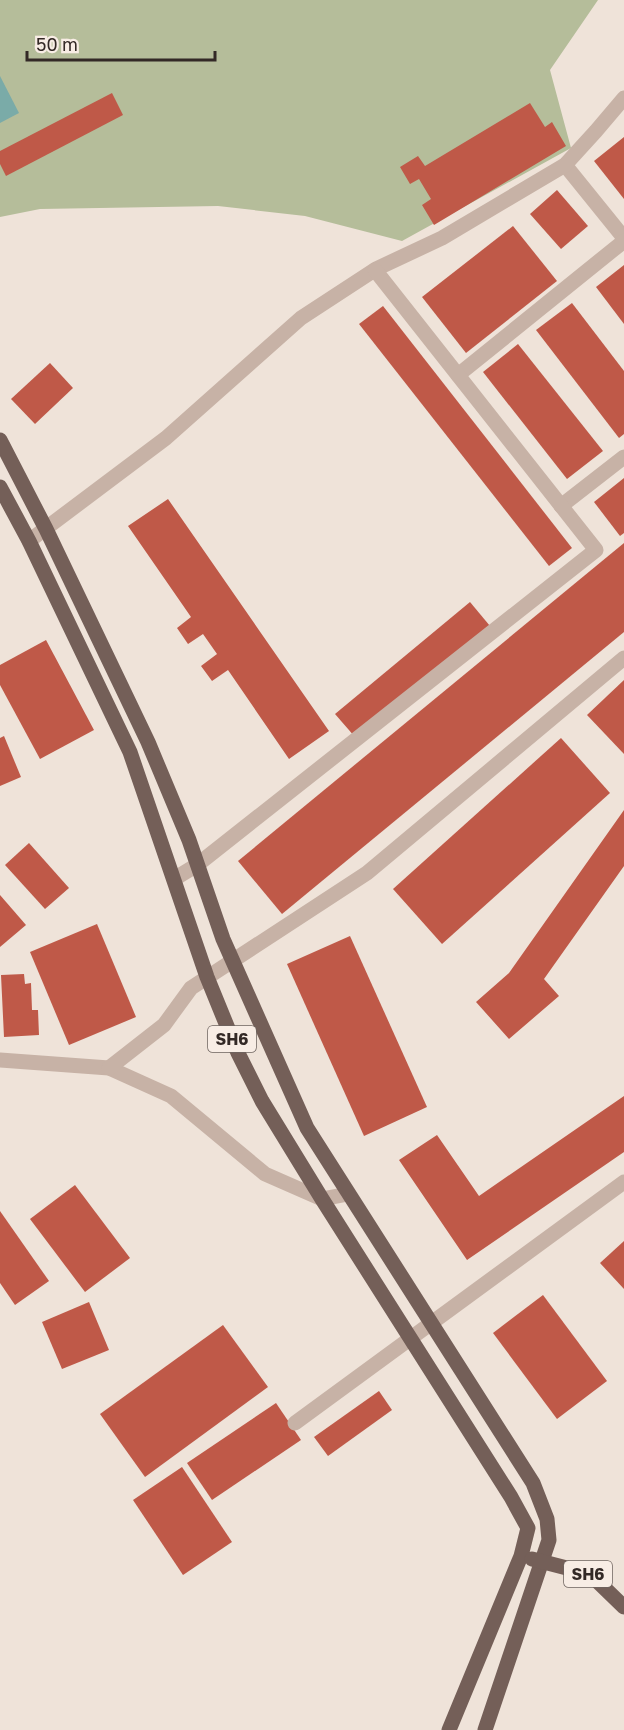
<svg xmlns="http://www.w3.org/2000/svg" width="624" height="1730" font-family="'Golos Text',sans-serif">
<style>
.green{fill:#b5bd9a}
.water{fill:#7aaba8}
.building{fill:#bf5948}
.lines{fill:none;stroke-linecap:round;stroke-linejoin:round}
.minor{stroke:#c7b2a6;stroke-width:15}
.major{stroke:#745f58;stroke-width:15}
.labels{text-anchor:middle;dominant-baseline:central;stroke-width:4.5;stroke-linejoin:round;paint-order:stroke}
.shield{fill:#f8ede5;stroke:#6e645f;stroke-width:1.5}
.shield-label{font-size:16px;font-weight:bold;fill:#332926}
</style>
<rect width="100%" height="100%" fill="#efe3d9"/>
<!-- green -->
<polygon class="green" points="0,0 598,0 550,70 571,148 402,241 305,216 218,206 40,209 0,217"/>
<!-- water -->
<polygon class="water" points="0,76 19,113 0,123"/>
<!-- building -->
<g class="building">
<polygon points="112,93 123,115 6,176 0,164 0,151"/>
<polygon points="530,103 545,127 552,122 566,146 434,225 422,205 431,199 419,179 410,184 400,167 418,156 425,166"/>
<polygon points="624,137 624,199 594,161"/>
<polygon points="557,190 588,226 561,249 530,214"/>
<polygon points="513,226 557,281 466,353 422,297"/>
<polygon points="624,265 624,324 596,287"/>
<polygon points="572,303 624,371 624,434 619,438 536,330"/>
<polygon points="383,306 572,548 549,566 359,324"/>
<polygon points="518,344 603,451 567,479 483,372"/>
<polygon points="50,363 73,388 35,424 11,399"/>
<polygon points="624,478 624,533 620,536 594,502"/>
<polygon points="168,499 329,731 289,759 228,670 212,681 201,666 217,654 203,634 188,644 177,628 191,617 128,526"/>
<polygon points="624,543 624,632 282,914 238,861"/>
<polygon points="470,602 490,626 355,737 335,714"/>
<polygon points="46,640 94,730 40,759 0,685 0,665"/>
<polygon points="624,680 624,754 587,715"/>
<polygon points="4,736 21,777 0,786 0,738"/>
<polygon points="561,738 610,793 442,944 393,889"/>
<polygon points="624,810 624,866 544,979 559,996 509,1039 476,1002 509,973"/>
<polygon points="29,843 69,888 45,909 5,865"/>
<polygon points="0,895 26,925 0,947"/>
<polygon points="97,924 136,1017 69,1045 30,952"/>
<polygon points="350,936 427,1107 364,1136 287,964"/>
<polygon points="24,974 25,984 31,983 32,1010 38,1010 39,1035 4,1037 1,975"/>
<polygon points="624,1096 624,1152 467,1260 399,1160 437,1135 479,1196"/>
<polygon points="75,1185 130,1258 85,1292 30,1219"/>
<polygon points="0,1211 49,1281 15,1305 0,1283"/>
<polygon points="624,1241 624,1289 600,1263"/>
<polygon points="543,1295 607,1381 557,1419 493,1333"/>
<polygon points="89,1302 109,1350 62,1369 42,1322"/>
<polygon points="223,1325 268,1387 145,1477 100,1414"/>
<polygon points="379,1391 392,1410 328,1456 314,1437"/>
<polygon points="276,1403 301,1440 212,1500 187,1463"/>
<polygon points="182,1467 232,1542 183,1575 133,1500"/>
</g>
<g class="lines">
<!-- minor -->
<g class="minor">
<polyline points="565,165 624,238"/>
<polyline points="458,375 624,241"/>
<polyline points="561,506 624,457"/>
<polyline points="29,541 166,438 301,318 376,269 442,238 565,165 596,131 624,98"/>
<polyline points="174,879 197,865 596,550 375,270"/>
<polyline points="0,1060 109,1068 171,1096 265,1174 322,1199 348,1194"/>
<polyline points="109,1068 164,1025 191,988 367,873 624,658"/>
<polyline points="295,1423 624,1182"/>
</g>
<!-- major -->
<g class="major">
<polyline points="0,440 46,529 148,742 189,840 223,939 307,1128 533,1483 547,1519 549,1540 485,1730"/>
<polyline points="0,487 29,541 130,752 207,977 238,1053 262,1101 322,1199 511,1497 528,1528 521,1556 449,1730"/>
<polyline points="532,1559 590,1574 624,1607"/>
</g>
</g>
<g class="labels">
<!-- shield labels -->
<g class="shield">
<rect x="208" y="1026" width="48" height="26" rx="4.5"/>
<rect x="564" y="1561" width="48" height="26" rx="4.5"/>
</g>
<g class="shield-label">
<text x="232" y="1039">SH6</text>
<text x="588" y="1574">SH6</text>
</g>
</g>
<!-- scale -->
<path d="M27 51v9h188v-9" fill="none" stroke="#332926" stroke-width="3"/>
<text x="36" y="51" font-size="18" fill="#332926" stroke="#f8ede5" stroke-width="4.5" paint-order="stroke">50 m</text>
</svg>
